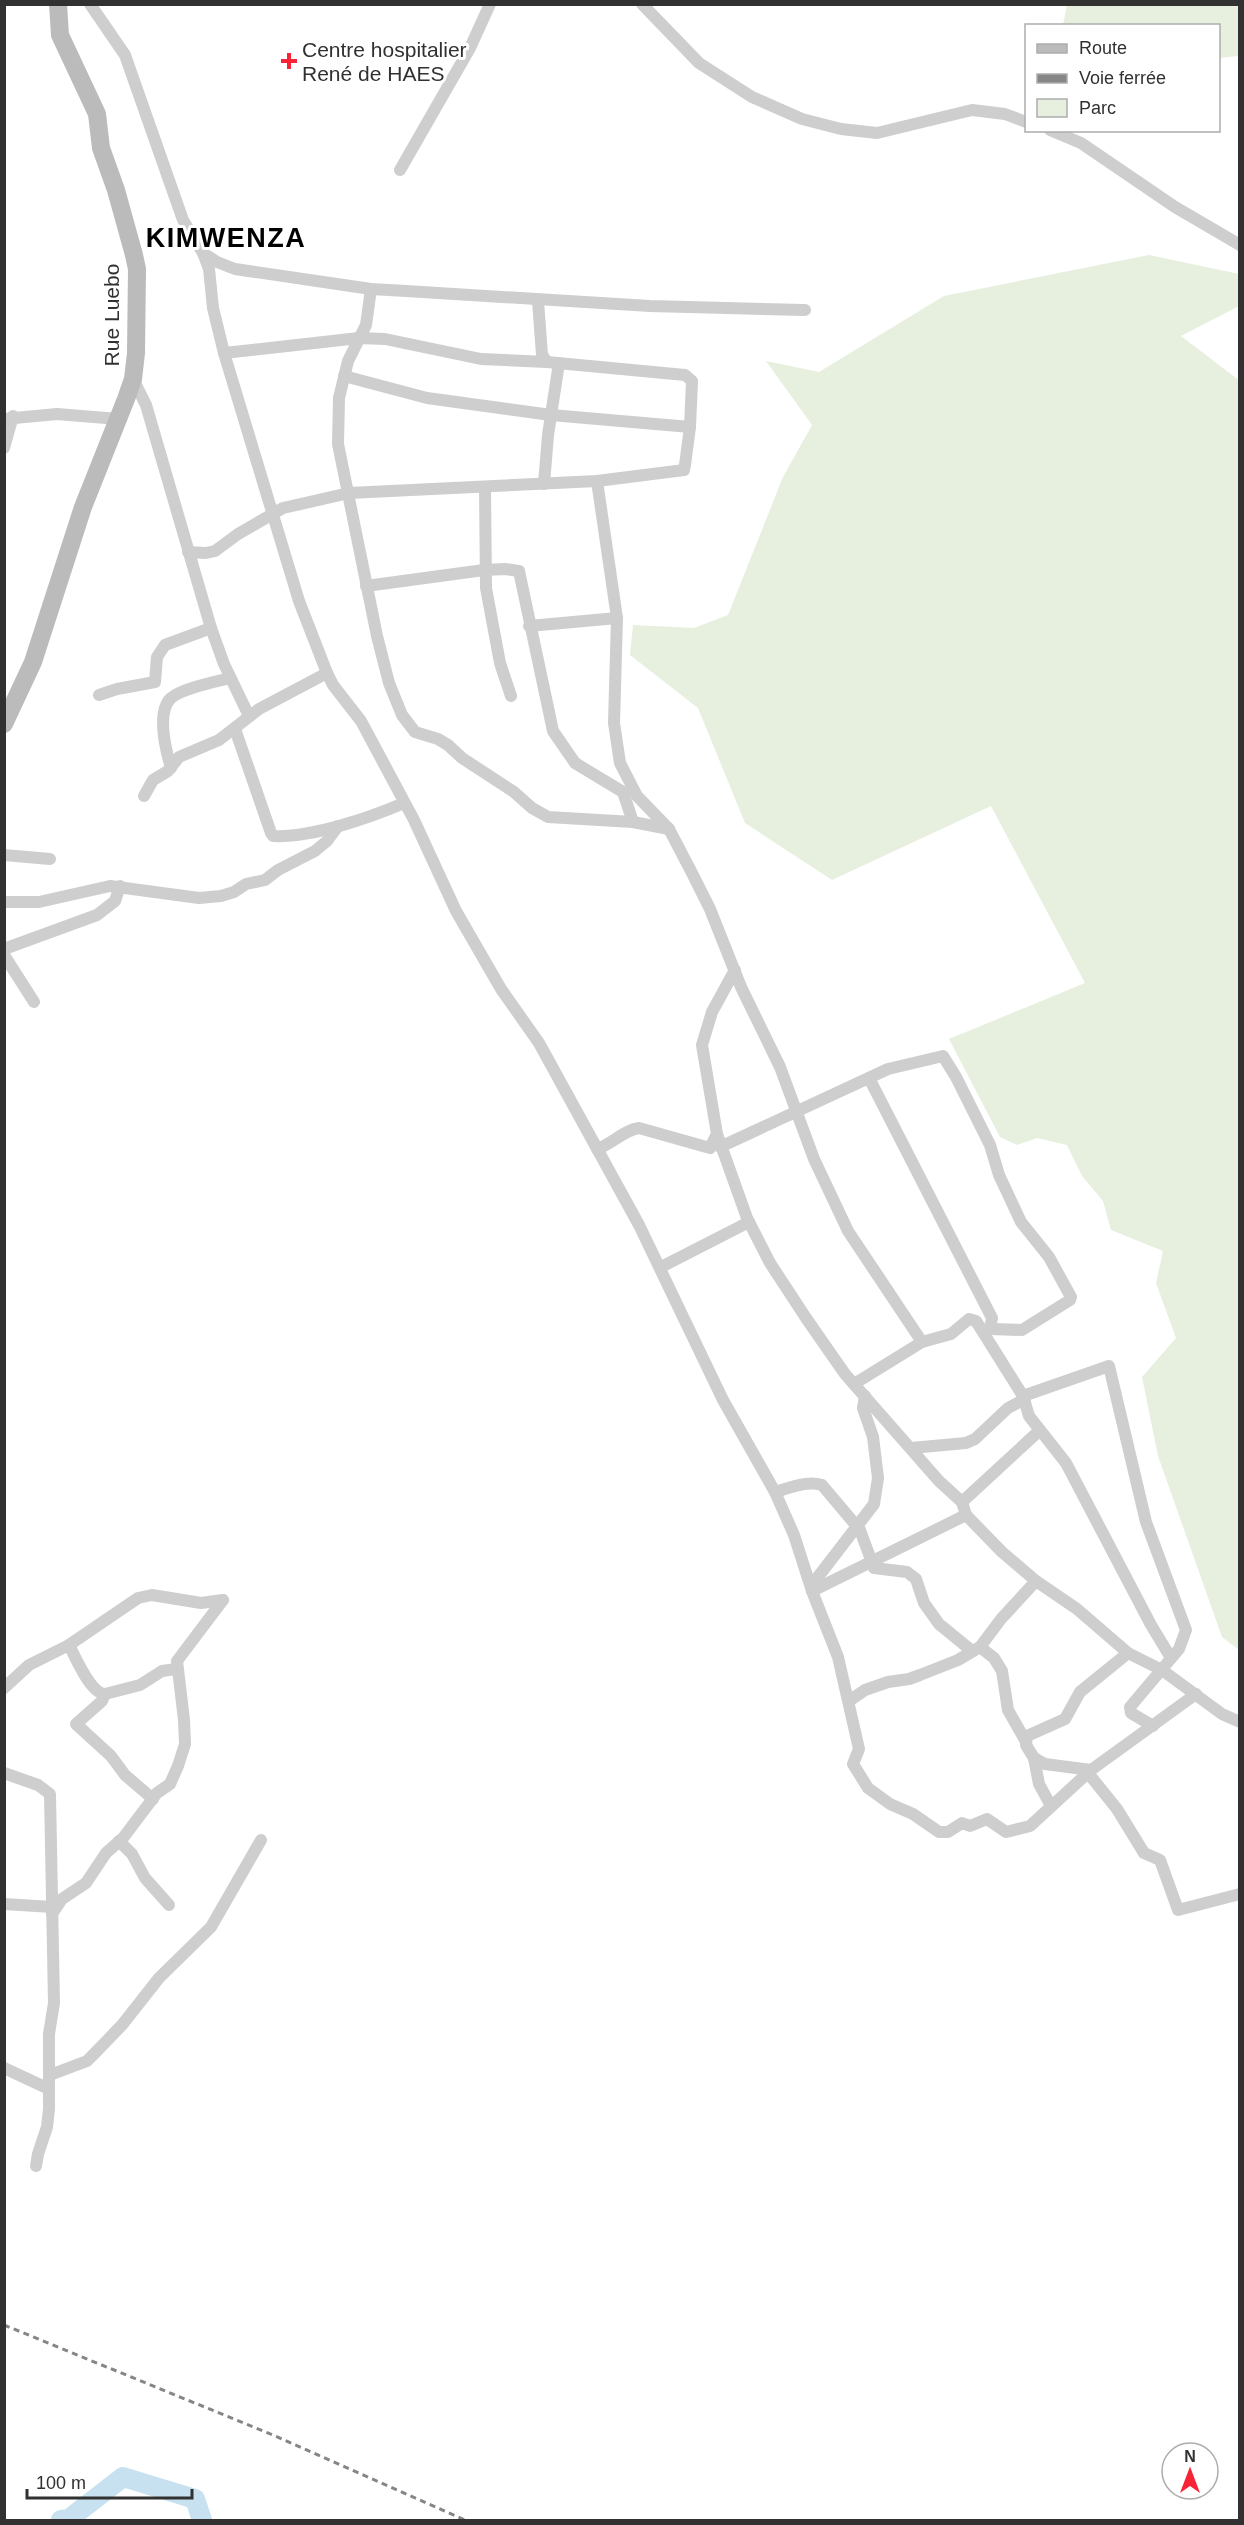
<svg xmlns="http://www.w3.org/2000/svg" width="1244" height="2525" font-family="Arial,sans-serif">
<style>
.green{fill:#e7efde}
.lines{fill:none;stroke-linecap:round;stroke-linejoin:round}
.river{stroke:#c8e1f0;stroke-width:20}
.street{stroke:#cecece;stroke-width:12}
.secondary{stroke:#bbb;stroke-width:18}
.rail{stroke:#868686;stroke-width:3;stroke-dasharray:6 4.5;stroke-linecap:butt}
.poi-dot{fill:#f62436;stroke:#fff;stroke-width:2}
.labels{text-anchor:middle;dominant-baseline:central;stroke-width:6;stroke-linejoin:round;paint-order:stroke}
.poi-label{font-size:21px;fill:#313131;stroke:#fff;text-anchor:start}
.street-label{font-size:21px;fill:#313131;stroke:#fff}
.district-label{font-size:27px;font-weight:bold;letter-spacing:1.5px;fill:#000;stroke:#fff}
</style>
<rect width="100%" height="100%" fill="#fff"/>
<!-- green -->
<g class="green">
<polygon points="1067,5 1239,5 1239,56 1219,58 1218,26 1063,25"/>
<polygon points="1149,255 1239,274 1239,306 1181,336 1240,381 1239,1650 1222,1637 1158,1456 1142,1377 1176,1338 1156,1283 1163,1251 1111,1230 1103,1201 1082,1176 1067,1145 1037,1138 1017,1145 1000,1137 949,1039 1085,983 991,806 832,880 745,823 698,708 630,655 633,625 694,628 728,615 783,477 812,425 766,361 819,372 944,296"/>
</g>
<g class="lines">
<!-- river -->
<polyline class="river" points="61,2520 69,2519 123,2477 195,2499 202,2520"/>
<!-- street -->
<g class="street">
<polyline points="90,4 125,55 183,220 203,253 209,269 213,308 224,353 299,601 327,673 333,685 361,721 414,820 456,911 501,989 539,1043 639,1225 723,1400 775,1492 794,1535 812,1591 838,1657 859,1749 853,1764 868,1788 890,1804 913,1814 939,1832 948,1832 962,1823 970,1826 987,1819 1006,1832 1030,1826 1091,1770 1196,1694"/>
<polyline points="642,4 699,63 752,97 802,119 841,129 877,133 972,110 1005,114 1026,122"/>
<polyline points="1050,130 1081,143 1175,207 1240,245"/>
<polyline points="400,170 470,48 490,4"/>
<polyline points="203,253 217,262 235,269 371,289 406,291 650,306 805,310"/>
<polyline points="371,289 366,325 348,361 339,398 338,444 377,636 389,683 402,715 415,732 438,739 448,745 462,758 514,792 532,808 548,817 633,822 669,829"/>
<polyline points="538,301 542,355 547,362"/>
<polyline points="344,376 427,398 551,415 690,427"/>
<polyline points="133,379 146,405 211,628 224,664 249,716"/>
<polyline points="4,419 57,414 118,419"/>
<polyline points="4,448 13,416"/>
<polyline points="597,481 617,618 614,723 620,763 637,796 669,829 693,875 710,909 741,987 780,1067 814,1159 848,1231 922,1342"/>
<polyline points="544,484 548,435 559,363"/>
<polyline points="485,488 486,588 500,663 511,696"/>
<polyline points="188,552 206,553 215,551 238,534 283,508 349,493 597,481 684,470 685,465 690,427 692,381 685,375 547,362 481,359 385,339 359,338 224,353"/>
<polyline points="366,586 484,570 505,569 519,571 553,731 575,763 623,792 633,822"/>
<polyline points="529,626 617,618"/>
<polyline points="99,695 117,689 155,682 157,657 165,645 211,628"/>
<path d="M235 729 271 833 273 836C311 838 369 818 404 803"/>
<path d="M171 768C166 751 156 712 171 698 183 688 215 682 230 678"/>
<polyline points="144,796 153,780 168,771 179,757 219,740 259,709 327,673"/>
<polyline points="4,855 50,859"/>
<polyline points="4,902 39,902 110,886 199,898 221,896 234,892 246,884 265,880 278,870 315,851 327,841 338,826"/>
<polyline points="4,949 97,915 115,901 120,886"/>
<polyline points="4,955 34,1002"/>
<polyline points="735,970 712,1012 702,1045 717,1134 747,1218 770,1263 806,1318 845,1374 939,1481 962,1502 966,1515 1002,1552 1036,1581 1077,1609 1128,1653 1162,1670 1222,1714 1240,1722"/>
<polyline points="869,1078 992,1318 990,1329 984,1330"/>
<polyline points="720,1147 888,1069 943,1056 956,1077 990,1145 999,1175 1021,1222 1049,1257 1071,1297 1070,1300 1022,1330 990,1329"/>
<path d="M597 1149C612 1144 624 1130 639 1128L710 1148 717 1134"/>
<polyline points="661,1267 749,1222"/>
<polyline points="854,1384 922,1342 951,1334 969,1319 976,1321 1023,1396 1029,1416 1066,1463 1151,1625 1171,1658"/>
<polyline points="1023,1396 1109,1366 1146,1522 1186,1630 1179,1649 1130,1707 1131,1713 1153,1726"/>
<polyline points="911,1448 966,1443 975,1439 1008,1408 1025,1399"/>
<path d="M775 1492C790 1488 807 1480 822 1485L860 1530 874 1568 907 1572 916 1579 924 1603 939 1624 972 1651"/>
<polyline points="962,1502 1039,1431"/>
<polyline points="811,1586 874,1504 878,1478 873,1437 863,1408 865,1396"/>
<polyline points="812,1591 966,1515"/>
<path d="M69 1645C76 1658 90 1693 105 1694"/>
<polyline points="980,1647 994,1658 1002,1671 1008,1710 1025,1740"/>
<polyline points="4,1688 29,1665 69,1645 138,1598 152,1595 201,1603 223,1600"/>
<polyline points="849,1701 865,1690 888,1682 909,1679 920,1675 958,1660 980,1647 1001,1619 1036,1581"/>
<polyline points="1034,1758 1045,1764 1091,1770"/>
<polyline points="4,1773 38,1785 50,1794 54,2003 49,2034 49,2109 47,2127 38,2154 36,2166"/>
<polyline points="1088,1773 1117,1809 1144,1853 1160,1860 1178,1910 1240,1894"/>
<polyline points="153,1799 125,1775 111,1756 76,1724 102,1701 105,1694 140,1685 162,1671 176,1669"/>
<polyline points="1051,1806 1039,1784 1034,1758 1026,1745 1027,1736 1065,1719 1080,1692 1128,1653"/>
<polyline points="119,1841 132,1854 145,1878 169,1905"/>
<polyline points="4,1904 52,1907"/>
<polyline points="52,1914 62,1899 86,1883 106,1853 123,1838 157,1793 170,1784 178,1766 185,1744 184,1720 177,1661 223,1600"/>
<polyline points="4,2068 49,2089"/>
<polyline points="50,2075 87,2061 93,2055 122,2025 159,1978 211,1927 261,1840"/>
</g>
<!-- secondary -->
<polyline class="secondary" points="4,724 33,662 83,507 126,399 133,379 136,353 137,269 134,255 116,190 101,148 97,114 60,35 58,4"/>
<!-- rail -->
<polyline class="rail" points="4,2325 273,2435 465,2520"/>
</g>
<!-- markers -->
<path class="poi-dot" d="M286 52h6v6h6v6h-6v6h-6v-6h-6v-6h6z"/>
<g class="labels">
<!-- poi labels -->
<g class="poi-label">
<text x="302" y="49">Centre hospitalier<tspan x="302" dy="24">René de HAES</tspan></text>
</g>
<!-- street labels -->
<g class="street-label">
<text transform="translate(111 315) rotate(-90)">Rue Luebo</text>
</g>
<!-- district labels -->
<g class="district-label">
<text x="226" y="238">KIMWENZA</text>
</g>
</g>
<!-- border -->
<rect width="1244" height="2525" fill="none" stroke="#313131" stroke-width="12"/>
<!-- legend -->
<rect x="1025" y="24" width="195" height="108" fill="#ffffff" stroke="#adadad" stroke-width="1.5"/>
<rect x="1037" y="44" width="30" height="9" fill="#bbbbbb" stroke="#adadad" stroke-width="1.5"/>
<text x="1079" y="54" font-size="18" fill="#313131">Route</text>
<rect x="1037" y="74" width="30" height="9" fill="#868686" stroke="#adadad" stroke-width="1.5"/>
<text x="1079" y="84" font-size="18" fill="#313131">Voie ferrée</text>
<rect x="1037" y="99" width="30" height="18" fill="#e7efde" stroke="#adadad" stroke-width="1.5"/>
<text x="1079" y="114" font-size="18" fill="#313131">Parc</text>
<!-- north arrow -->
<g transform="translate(1190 2471)"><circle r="28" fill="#ffffff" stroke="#adadad" stroke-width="1.5"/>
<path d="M0-4.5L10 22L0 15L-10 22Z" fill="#f62436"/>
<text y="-9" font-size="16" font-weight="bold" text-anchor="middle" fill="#313131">N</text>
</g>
<!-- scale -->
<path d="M27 2489v9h165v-9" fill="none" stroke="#313131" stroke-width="3"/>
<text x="36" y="2489" font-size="18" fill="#313131" stroke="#ffffff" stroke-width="4.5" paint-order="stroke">100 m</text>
</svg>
